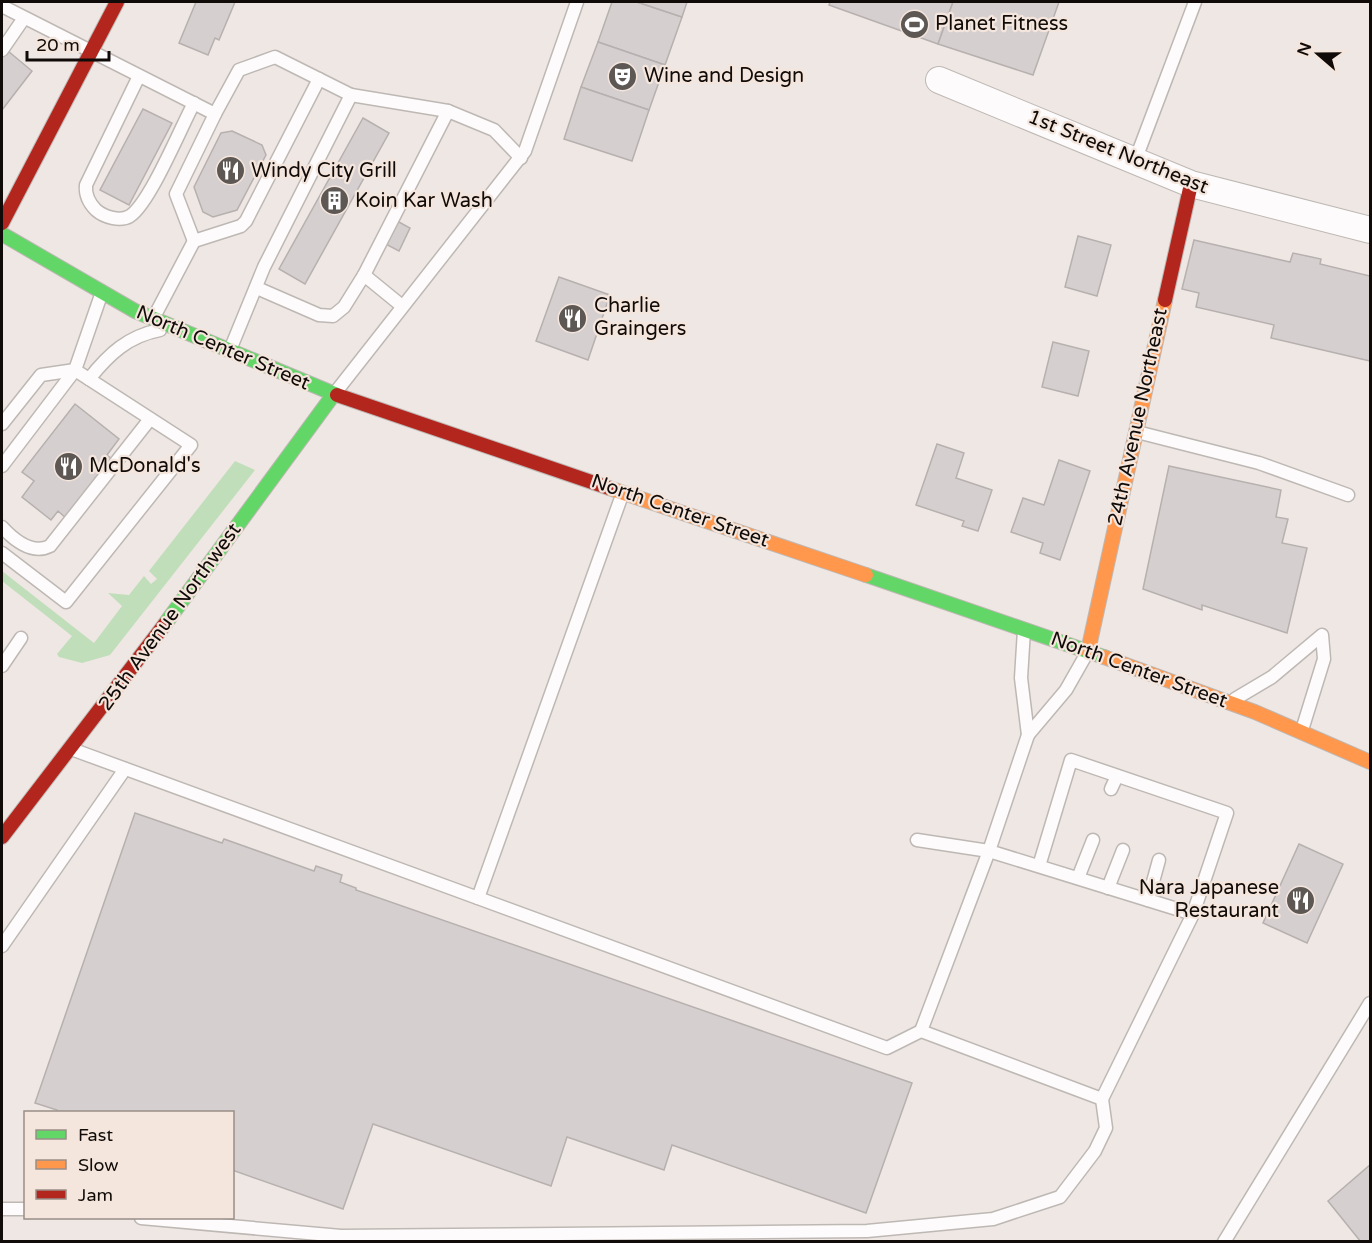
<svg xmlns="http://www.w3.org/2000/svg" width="1372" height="1243" font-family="'Varela Round',sans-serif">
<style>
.green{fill:#c1debb}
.building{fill:#d6cfcf;stroke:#b6b0af;stroke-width:1.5}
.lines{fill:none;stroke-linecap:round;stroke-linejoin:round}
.lane-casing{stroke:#beb8b4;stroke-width:15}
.street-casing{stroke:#beb8b4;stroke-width:28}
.fast-casing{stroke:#beb8b4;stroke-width:16}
.slow-casing{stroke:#beb8b4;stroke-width:16}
.jam-casing{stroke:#beb8b4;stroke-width:16}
.lane{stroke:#fdfbfb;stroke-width:12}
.street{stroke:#fdfbfb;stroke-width:26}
.fast{stroke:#63d668;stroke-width:14}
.slow{stroke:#ff974d;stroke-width:14}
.jam{stroke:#b3261e;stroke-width:14}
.labels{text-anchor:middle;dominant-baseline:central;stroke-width:4.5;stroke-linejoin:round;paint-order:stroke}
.poi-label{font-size:20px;fill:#100b08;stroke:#f5e6dd;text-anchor:start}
.street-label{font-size:20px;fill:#100b08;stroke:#f5e6dd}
</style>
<rect width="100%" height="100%" fill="#efe7e3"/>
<!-- green -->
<polygon class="green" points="235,461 255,470 110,655 82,663 59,657 57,654 72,636 2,581 2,571 94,643 122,606 108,593 129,595 144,576 151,584 157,579 149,571"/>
<!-- building -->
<g class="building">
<polygon points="196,2 235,2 219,40 215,38 208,55 179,43"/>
<polygon points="612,2 637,2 682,17 665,65 598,42"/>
<polygon points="637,2 687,2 682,17"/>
<polygon points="830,2 953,2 938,44 829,5"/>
<polygon points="953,2 1059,2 1033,75 938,44"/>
<polygon points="598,42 665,65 649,110 581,87"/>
<polygon points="2,46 32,71 2,110"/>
<polygon points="581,87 649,110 632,161 564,139"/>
<polygon points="143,109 172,123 129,205 100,190"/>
<polygon points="363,118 389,133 305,284 279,269"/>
<polygon points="232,131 262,145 266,155 237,210 213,217 203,212 194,187 221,133"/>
<polygon points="388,216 410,228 399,251 376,239"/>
<polygon points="1078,236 1111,245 1097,296 1065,287"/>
<polygon points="1194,240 1290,262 1293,253 1321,259 1320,264 1370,276 1370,361 1271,338 1274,325 1196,307 1199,293 1182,289"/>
<polygon points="559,277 610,295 588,360 536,341"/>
<polygon points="1053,342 1089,351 1078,396 1042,387"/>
<polygon points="75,404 119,439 107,455 113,460 67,519 58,511 51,520 22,497 34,481 22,472"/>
<polygon points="937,444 964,453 956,478 992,490 978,531 962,526 964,521 916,505"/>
<polygon points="1059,460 1090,471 1060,560 1040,553 1043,543 1011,532 1023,498 1044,505"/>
<polygon points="1169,466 1281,490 1276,517 1288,519 1282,543 1307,548 1287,633 1202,605 1202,610 1143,589"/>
<polygon points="135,813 222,843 224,839 314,871 316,866 342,875 340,882 356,888 356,890 912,1083 866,1213 672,1145 664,1170 567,1137 551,1186 373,1124 343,1209 232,1170 232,1112 57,1112 57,1110 35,1103"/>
<polygon points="1299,844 1343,864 1307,943 1263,923"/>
<polygon points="1370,1165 1370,1242 1361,1242 1328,1201"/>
</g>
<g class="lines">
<defs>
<g id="lane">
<polyline points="2,6 215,114 239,70 275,57 351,95"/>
<polyline points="2,50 24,18"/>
<path d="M139 76 86 185C85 195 89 203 96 210 104 217 120 222 130 216 150 203 181 127 194 103"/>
<polyline points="215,114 176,194 194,241 241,226 246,221 319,79"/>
<polyline points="1135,161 1195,2"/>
<polyline points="364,275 448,111"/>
<polyline points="257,288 319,315 333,316 344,307 364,275 402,306"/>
<polyline points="154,317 194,241"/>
<polyline points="230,350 264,267 351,95 448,111 494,130 521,158"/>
<path d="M89 379C109 354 128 336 160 330"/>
<polyline points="335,393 525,151 577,2"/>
<polyline points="2,424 41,375 75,370 191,445 66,602 2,553"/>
<polyline points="1137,432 1259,463 1348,495"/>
<polyline points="2,466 75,370 101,295"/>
<path d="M2 527C14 540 32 555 50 546L150 419"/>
<polyline points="1024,630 1021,678 1028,735 1066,690 1087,653"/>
<polyline points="2,666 21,638"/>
<polyline points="1235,699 1272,677 1322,635 1324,659 1302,730"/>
<polyline points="1028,735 989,851 1193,914 1227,813 1071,760 1039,866"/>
<polyline points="74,750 478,898 622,495"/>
<polyline points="1111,789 1117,776"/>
<polyline points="917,840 989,851 921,1031 1102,1099 1193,914"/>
<polyline points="1078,878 1093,840"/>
<polyline points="1108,888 1123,850"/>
<polyline points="478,898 887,1048 921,1031"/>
<polyline points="1148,900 1159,860"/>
<polyline points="2,946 125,769"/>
<polyline points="2,1209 26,1209"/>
<polyline points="141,1218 341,1236 867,1231 993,1219 1060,1197 1095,1151 1106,1128 1102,1099"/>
<polyline points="1224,1242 1370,1003"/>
</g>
<polyline id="street" points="939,80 1191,184 1370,230"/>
<g id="fast">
<polyline points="2,234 135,311 337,395"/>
<polyline points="866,575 1104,657"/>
<polyline points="165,624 334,394"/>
</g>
<g id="slow">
<polyline points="609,488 866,575"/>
<polyline points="1088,651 1165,300"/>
<polyline points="1104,657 1255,712 1370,762"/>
</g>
<g id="jam">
<polyline points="2,223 117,2"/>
<polyline points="1165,300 1191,184"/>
<polyline points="337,395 609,488"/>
<polyline points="2,837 165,624"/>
</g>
</defs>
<!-- lane casing -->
<use href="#lane" class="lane-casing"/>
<!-- street casing -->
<use href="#street" class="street-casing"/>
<!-- fast casing -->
<use href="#fast" class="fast-casing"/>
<!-- slow casing -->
<use href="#slow" class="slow-casing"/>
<!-- jam casing -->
<use href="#jam" class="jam-casing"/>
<!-- lane -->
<use href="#lane" class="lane"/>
<!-- street -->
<use href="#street" class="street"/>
<!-- fast -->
<use href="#fast" class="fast"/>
<!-- slow -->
<use href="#slow" class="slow"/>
<!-- jam -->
<use href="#jam" class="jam"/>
</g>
<!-- icons -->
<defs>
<symbol id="stadium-disc" viewBox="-11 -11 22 22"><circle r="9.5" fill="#5e5855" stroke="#f5e6dd"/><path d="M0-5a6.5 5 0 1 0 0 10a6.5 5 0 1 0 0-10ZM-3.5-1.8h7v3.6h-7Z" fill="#fff"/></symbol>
<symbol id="theatre-disc" viewBox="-11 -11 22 22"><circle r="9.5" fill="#5e5855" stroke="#f5e6dd"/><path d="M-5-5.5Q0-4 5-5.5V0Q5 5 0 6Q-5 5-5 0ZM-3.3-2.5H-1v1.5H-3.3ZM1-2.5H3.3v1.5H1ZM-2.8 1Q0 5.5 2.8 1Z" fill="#fff"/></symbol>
<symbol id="restaurant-disc" viewBox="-11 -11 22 22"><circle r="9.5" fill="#5e5855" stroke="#f5e6dd"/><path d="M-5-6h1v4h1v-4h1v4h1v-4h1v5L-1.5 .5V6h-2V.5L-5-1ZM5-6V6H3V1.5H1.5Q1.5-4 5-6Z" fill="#fff"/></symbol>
<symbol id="building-disc" viewBox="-11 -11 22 22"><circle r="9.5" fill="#5e5855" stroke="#f5e6dd"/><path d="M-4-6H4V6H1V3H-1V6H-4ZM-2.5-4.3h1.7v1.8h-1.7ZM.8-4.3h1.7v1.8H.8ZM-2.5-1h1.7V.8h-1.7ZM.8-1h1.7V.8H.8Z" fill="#fff"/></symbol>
</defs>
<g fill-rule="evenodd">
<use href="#stadium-disc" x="898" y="8" width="33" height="33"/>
<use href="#theatre-disc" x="606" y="60" width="33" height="33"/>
<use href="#restaurant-disc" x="214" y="154" width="33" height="33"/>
<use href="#building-disc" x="318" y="184" width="33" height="33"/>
<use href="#restaurant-disc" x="556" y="302" width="33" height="33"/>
<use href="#restaurant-disc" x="52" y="450" width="33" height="33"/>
<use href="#restaurant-disc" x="1284" y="884" width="33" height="33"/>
</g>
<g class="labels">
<!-- poi labels -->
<g class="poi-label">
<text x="935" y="24">Planet Fitness</text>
<text x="644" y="76">Wine and Design</text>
<text x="251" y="171">Windy City Grill</text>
<text x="355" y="201">Koin Kar Wash</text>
<text x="594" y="306">Charlie<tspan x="594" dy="23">Graingers</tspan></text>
<text x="89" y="466">McDonald's</text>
<text x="1279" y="888" text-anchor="end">Nara Japanese<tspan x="1279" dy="23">Restaurant</tspan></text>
</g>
<!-- street labels -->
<g class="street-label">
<text transform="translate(1118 152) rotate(22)">1st Street Northeast</text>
<text transform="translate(223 348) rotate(23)">North Center Street</text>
<text transform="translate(1138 417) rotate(-78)">24th Avenue Northeast</text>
<text transform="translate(680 511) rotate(19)">North Center Street</text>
<text transform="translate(170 617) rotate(-54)">25th Avenue Northwest</text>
<text transform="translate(1139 670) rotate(20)">North Center Street</text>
</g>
</g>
<!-- border -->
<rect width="1372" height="1243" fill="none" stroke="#100b08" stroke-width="6"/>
<!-- legend -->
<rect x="24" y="1111" width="210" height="108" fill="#f5e6dd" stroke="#998e88" stroke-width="1.5"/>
<rect x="36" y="1130" width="30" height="9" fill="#63d668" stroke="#998e88" stroke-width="1.5"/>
<text x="78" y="1141" font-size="18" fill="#100b08">Fast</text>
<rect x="36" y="1160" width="30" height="9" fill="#ff974d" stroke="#998e88" stroke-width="1.5"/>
<text x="78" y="1171" font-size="18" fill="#100b08">Slow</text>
<rect x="36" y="1190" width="30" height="9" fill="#b3261e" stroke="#998e88" stroke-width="1.5"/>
<text x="78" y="1201" font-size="18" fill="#100b08">Jam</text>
<!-- north arrow -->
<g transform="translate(1318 54) rotate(290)" stroke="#f5e6dd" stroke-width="4.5" paint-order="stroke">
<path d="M0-4.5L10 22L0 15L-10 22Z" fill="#100b08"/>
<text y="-9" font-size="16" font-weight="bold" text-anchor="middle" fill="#100b08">N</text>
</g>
<!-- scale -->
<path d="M27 51v9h82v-9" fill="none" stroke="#100b08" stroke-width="3"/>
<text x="36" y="51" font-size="18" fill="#100b08" stroke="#f5e6dd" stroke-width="4.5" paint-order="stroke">20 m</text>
</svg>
